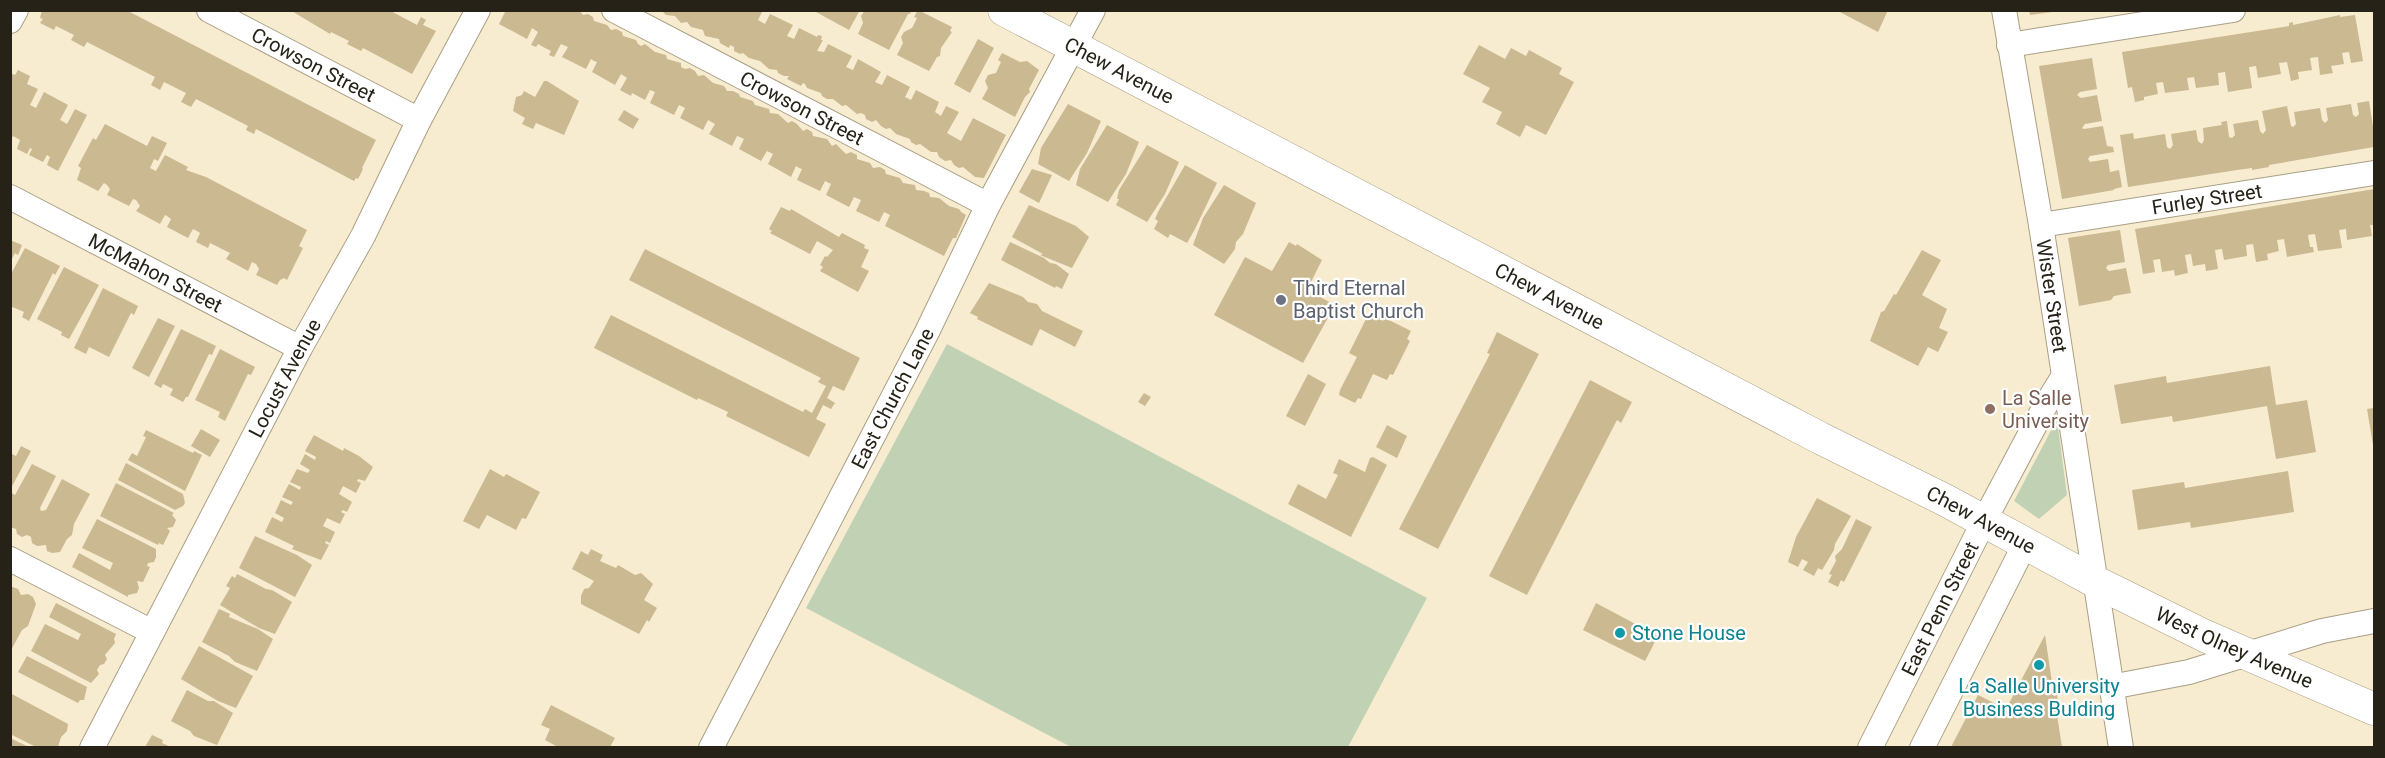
<svg xmlns="http://www.w3.org/2000/svg" width="2385" height="758" font-family="Roboto,sans-serif">
<style>
.green{fill:#c1d2b4}
.building{fill:#cab991}
.lines{fill:none;stroke-linecap:round;stroke-linejoin:round}
.minor-casing{stroke:#aa9f85;stroke-width:26}
.tertiary-casing{stroke:#aa9f85;stroke-width:33}
.minor{stroke:#fff;stroke-width:24}
.tertiary{stroke:#fff;stroke-width:32}
.worship-dot{fill:#6b7280;stroke:#fff;stroke-width:2}
.education-dot{fill:#8d6e63;stroke:#fff;stroke-width:2}
.culture-dot{fill:#0f9aa8;stroke:#fff;stroke-width:2}
.labels{text-anchor:middle;dominant-baseline:central;stroke-width:4.5;stroke-linejoin:round;paint-order:stroke}
.street-label{font-size:20px;fill:#262217;stroke:#fff}
.worship-label{font-size:20px;fill:#5b616d;stroke:#fff;text-anchor:start}
.education-label{font-size:20px;fill:#785e54;stroke:#fff;text-anchor:start}
.culture-label{font-size:20px;fill:#0d838f;stroke:#fff;text-anchor:start}
</style>
<rect width="100%" height="100%" fill="#f8ecd0"/>
<!-- green -->
<g class="green">
<polygon points="947,344 1427,598 1348,747 1071,747 806,608"/>
<polygon points="2057,419 2067,495 2039,519 2014,501"/>
</g>
<!-- building -->
<g class="building">
<polygon points="42,10 126,10 376,140 362,168 363,169 358,179 356,178 354,181 256,129 254,134 246,130 248,126 196,99 191,107 181,102 186,93 164,82 160,90 151,85 155,77 87,42 84,47 71,40 74,35 56,26 54,30 40,23 43,19 40,18"/>
<polygon points="290,10 389,10 417,25 421,17 426,20 423,25 436,31 412,74 363,48 361,51 347,44 349,41 331,32 330,34"/>
<polygon points="506,10 579,10 583,15 588,14 593,17 594,21 607,25 611,30 616,29 622,32 623,36 636,40 638,44 641,46 645,44 655,52 666,55 667,59 681,63 681,67 685,69 690,68 695,71 698,76 704,75 713,83 724,86 727,91 733,91 739,94 740,97 753,101 755,105 769,109 770,113 778,114 788,123 792,121 797,124 803,131 807,129 812,132 813,136 827,139 832,146 836,144 846,154 851,152 857,155 857,159 870,163 873,168 880,167 885,170 886,174 900,178 903,183 915,185 916,190 924,191 929,193 930,197 939,198 949,206 959,209 961,212 966,215 956,238 953,238 944,256 885,226 890,215 884,212 879,222 856,211 861,200 854,197 849,207 826,195 831,184 825,181 820,191 797,180 802,169 799,168 796,166 791,177 768,164 773,154 767,151 761,161 739,149 744,139 740,137 737,136 732,146 709,134 715,124 708,120 703,130 680,118 685,108 679,105 674,115 650,103 655,92 650,90 645,100 632,93 631,96 620,90 627,78 621,74 615,85 592,72 597,62 594,61 591,59 586,69 562,57 568,47 561,44 554,57 549,55 551,51 545,48 538,44 536,47 531,45 538,32 532,28 527,39 499,24"/>
<polygon points="661,10 763,10 758,20 765,24 770,14 793,25 787,36 794,39 799,28 817,37 818,35 822,36 821,40 823,40 817,51 824,52 828,44 852,56 846,67 853,70 858,59 881,72 875,82 882,85 887,75 910,87 905,97 911,100 916,90 939,102 935,112 941,116 946,106 959,112 947,133 961,141 973,118 1006,135 984,178 975,177 963,167 959,168 954,165 951,160 945,161 939,157 937,152 931,152 920,144 916,145 911,142 910,139 896,134 890,128 886,129 881,126 876,120 872,122 866,119 865,115 861,113 857,114 846,105 842,106 833,99 827,99 822,96 821,93 807,88 805,84 803,83 801,86 787,79 789,76 784,76 778,73 777,70 769,69 760,61 749,58 743,53 740,54 734,51 734,47 730,45 729,48 720,43 719,39 705,36 703,30 691,27 687,22 681,23 675,16 666,15"/>
<polygon points="817,10 860,10 849,30 816,12"/>
<polygon points="865,10 912,10 910,14 908,14 889,50 858,34 863,23 861,16"/>
<polygon points="918,10 952,27 950,31 952,32 941,48 940,56 937,57 929,71 897,55 903,43 901,37 904,32 912,28 917,18 914,17"/>
<polygon points="1836,10 1888,10 1878,32"/>
<polygon points="2029,10 2052,10 2052,12 2030,15"/>
<polygon points="2340,15 2340,17 2355,15 2363,61 2351,63 2349,52 2342,53 2344,64 2331,66 2333,73 2320,75 2318,57 2310,58 2312,70 2298,72 2299,79 2291,81 2287,62 2279,63 2281,74 2258,78 2256,66 2249,67 2252,88 2228,92 2225,72 2218,73 2219,85 2196,88 2194,77 2187,78 2189,90 2165,93 2163,82 2156,83 2158,94 2144,97 2144,100 2135,102 2132,87 2128,88 2122,52 2289,26 2289,23 2293,22 2293,25"/>
<polygon points="978,39 994,48 970,93 954,84"/>
<polygon points="1479,45 1505,59 1511,48 1526,56 1529,50 1562,68 1559,74 1574,82 1546,135 1526,125 1520,137 1496,124 1502,112 1482,102 1490,88 1463,74"/>
<polygon points="1002,53 1020,62 1027,61 1039,70 1029,89 1030,92 1025,97 1015,117 982,99 988,88 985,81 988,75 996,73 1001,62 998,60"/>
<polygon points="2092,58 2097,89 2080,92 2077,95 2081,98 2097,95 2102,121 2085,124 2082,128 2084,129 2103,126 2107,146 2113,147 2114,152 2090,156 2088,159 2090,162 2108,159 2110,172 2119,170 2122,187 2114,189 2114,190 2062,199 2039,66"/>
<polygon points="18,70 30,76 27,84 38,89 30,105 36,108 44,92 68,105 60,120 67,124 75,109 87,115 58,171 47,165 50,157 47,155 43,162 29,155 32,149 30,148 27,154 17,149 20,140 13,136 10,142 10,73 15,75"/>
<polygon points="544,81 547,81 579,101 564,135 536,123 533,129 522,124 525,118 513,111 516,97 522,95 524,91 535,97"/>
<polygon points="2369,101 2374,133 2374,147 2269,165 2269,167 2252,170 2252,168 2237,170 2128,187 2120,135 2133,133 2134,139 2165,134 2167,147 2170,149 2173,145 2171,134 2196,130 2198,141 2202,144 2204,140 2203,128 2222,125 2221,122 2227,121 2229,137 2232,138 2235,135 2233,124 2258,120 2260,131 2263,134 2266,130 2262,111 2287,106 2291,126 2293,127 2296,124 2294,112 2320,108 2322,120 2325,123 2328,120 2326,108 2351,104 2353,115 2356,117 2359,114 2357,103"/>
<polygon points="1068,104 1101,121 1087,153 1069,181 1038,164 1041,148"/>
<polygon points="624,110 639,119 633,129 618,120"/>
<polygon points="105,124 147,146 152,136 167,143 158,161 154,159 150,168 156,171 165,155 188,167 186,170 206,177 307,230 299,246 303,248 287,280 284,278 280,280 277,285 256,275 259,269 256,264 252,262 248,271 226,259 230,253 210,243 208,248 196,242 200,233 197,231 193,229 188,238 167,227 171,219 167,216 165,215 160,224 136,211 140,206 136,200 133,199 129,206 107,195 110,189 107,185 104,183 98,191 77,180 81,168 78,166 93,138 96,140"/>
<polygon points="1107,125 1139,142 1126,174 1108,202 1076,185 1080,169"/>
<polygon points="1147,145 1179,162 1165,194 1147,222 1116,205 1119,199 1117,199 1119,190"/>
<polygon points="1185,165 1217,183 1195,229 1187,243 1170,234 1168,238 1154,229 1158,221 1155,219 1158,212"/>
<polygon points="1032,169 1052,175 1039,203 1019,192"/>
<polygon points="1224,185 1256,203 1243,234 1236,242 1235,249 1224,264 1193,245 1203,218"/>
<polygon points="2374,189 2374,225 2370,225 2372,236 2347,240 2346,229 2339,230 2342,248 2318,251 2315,234 2308,235 2310,247 2313,247 2314,252 2287,257 2284,239 2277,240 2279,251 2267,254 2268,260 2256,262 2253,244 2246,245 2247,256 2224,260 2222,249 2215,250 2218,269 2206,271 2205,264 2193,266 2191,254 2185,255 2188,273 2175,276 2174,270 2162,272 2160,259 2153,260 2155,272 2143,274 2135,229"/>
<polygon points="1029,205 1076,226 1089,237 1072,268 1040,255 1043,254 1012,237"/>
<polygon points="781,207 790,211 791,209 839,237 842,233 865,245 864,248 869,250 861,267 869,271 858,292 820,271 823,267 820,265 825,256 827,257 833,250 817,241 810,254 770,233 772,231 769,229"/>
<polygon points="2120,230 2125,262 2108,265 2106,268 2109,271 2126,268 2131,293 2114,296 2111,300 2079,306 2068,238"/>
<polygon points="10,240 22,245 18,255 15,253 10,262"/>
<polygon points="1010,242 1044,258 1050,263 1056,264 1069,274 1062,289 1056,286 1055,288 1001,260"/>
<polygon points="1289,242 1296,246 1297,244 1322,260 1307,290 1335,305 1303,363 1214,315 1245,257 1272,271"/>
<polygon points="25,248 60,266 55,275 53,273 29,321 22,317 24,312 10,306 10,276"/>
<polygon points="645,249 860,358 844,391 833,386 827,398 835,403 831,409 823,405 816,419 826,424 809,457 726,416 728,412 698,398 697,400 594,348 611,315 803,412 805,409 812,413 826,386 818,382 821,378 629,280"/>
<polygon points="1922,250 1941,260 1922,295 1947,309 1939,328 1948,332 1938,352 1928,347 1918,366 1870,341 1881,312 1884,311 1894,294 1896,295"/>
<polygon points="64,267 99,285 69,339 61,335 62,332 37,319"/>
<polygon points="989,283 1023,297 1028,302 1037,304 1042,311 1083,331 1075,347 1040,329 1032,346 977,319 978,317 970,313"/>
<polygon points="103,288 138,306 134,315 131,313 109,357 89,347 86,354 74,348"/>
<polygon points="1373,312 1411,331 1407,339 1410,341 1393,375 1390,374 1387,380 1373,374 1361,399 1358,398 1355,403 1339,395 1340,390 1357,357 1349,353 1367,317 1370,318"/>
<polygon points="158,318 175,326 149,377 132,368"/>
<polygon points="181,329 216,346 212,355 209,354 188,397 186,397 183,402 170,395 173,389 163,384 161,388 154,384"/>
<polygon points="1497,332 1539,354 1438,549 1399,529 1490,354 1487,353"/>
<polygon points="220,349 255,367 251,375 248,374 225,421 218,417 220,412 195,400"/>
<polygon points="2270,366 2276,405 2307,400 2316,452 2276,459 2267,406 2173,422 2172,416 2121,424 2114,385 2166,376 2167,383"/>
<polygon points="1308,374 1326,384 1305,426 1286,416"/>
<polygon points="1590,380 1632,402 1621,423 1617,420 1527,595 1489,576"/>
<polygon points="1144,393 1151,397 1145,406 1138,402"/>
<polygon points="2374,408 2374,445 2373,445 2367,409"/>
<polygon points="1387,425 1407,436 1397,458 1376,447"/>
<polygon points="201,429 220,440 210,457 191,446"/>
<polygon points="146,430 193,453 194,451 202,455 185,491 128,460 132,453 137,456 146,437 143,436"/>
<polygon points="314,435 343,451 344,448 359,456 373,467 365,481 358,479 357,481 361,483 356,493 343,486 339,494 352,502 347,512 343,510 341,512 345,514 340,524 327,518 323,526 335,532 330,543 326,541 325,543 329,545 321,560 292,549 294,546 265,532 272,517 282,522 284,518 275,513 281,500 291,505 293,502 282,497 289,484 300,490 301,487 290,482 297,469 308,473 310,470 300,464 305,454 315,460 316,457 305,451"/>
<polygon points="21,446 31,451 10,490 10,453 16,456"/>
<polygon points="1373,457 1387,465 1351,537 1288,504 1298,484 1326,499 1338,475 1333,473 1339,459 1365,472 1370,458"/>
<polygon points="126,463 183,494 185,503 183,506 175,510 118,480"/>
<polygon points="32,464 56,476 40,508 41,511 46,510 62,479 90,494 74,524 72,535 67,539 60,552 52,553 47,551 46,545 37,546 32,543 31,537 27,535 22,537 17,534 16,529 10,527 10,492 15,495"/>
<polygon points="490,469 504,477 506,474 540,492 526,519 522,518 516,530 487,515 479,529 463,521"/>
<polygon points="2288,471 2294,512 2191,528 2190,522 2138,530 2132,490 2184,482 2185,488"/>
<polygon points="116,483 174,513 172,515 176,520 173,527 167,528 170,531 163,545 159,543 158,545 100,516"/>
<polygon points="1817,498 1851,516 1835,544 1834,550 1822,570 1818,568 1814,576 1803,570 1808,562 1802,559 1798,567 1788,562 1796,537"/>
<polygon points="97,519 156,549 156,557 154,562 148,563 147,566 150,567 143,582 137,581 139,588 137,593 128,595 128,597 72,567 79,553 110,570 113,563 82,548"/>
<polygon points="1856,519 1872,527 1844,582 1841,580 1838,587 1828,582 1832,575 1829,574 1836,561 1835,556 1842,549"/>
<polygon points="255,536 297,555 312,565 295,597 239,568"/>
<polygon points="591,549 603,555 600,561 602,562 616,568 618,565 635,575 641,573 653,584 644,600 657,608 649,622 647,620 639,634 581,604 581,596 584,589 589,588 594,581 572,569 581,551 588,555"/>
<polygon points="237,574 266,589 272,590 292,602 275,634 259,628 220,605 230,588 226,586 232,576 235,578"/>
<polygon points="13,587 18,589 21,595 28,594 33,597 36,604 28,626 22,630 10,652 10,588"/>
<polygon points="56,603 116,634 114,639 115,643 105,655 107,659 104,664 100,665 97,670 99,674 91,683 31,651 45,624 78,640 81,634 49,617"/>
<polygon points="1596,603 1658,636 1645,661 1583,630"/>
<polygon points="219,609 230,614 229,617 258,629 273,639 257,671 235,662 229,656 202,642"/>
<polygon points="2045,635 2054,696 2057,695 2060,714 2057,715 2062,747 1951,747 1978,695 2006,709"/>
<polygon points="199,646 253,676 236,708 218,701 181,679"/>
<polygon points="27,656 87,687 84,700 80,700 78,703 18,672"/>
<polygon points="187,690 208,701 214,701 233,713 217,745 194,736 190,731 171,721"/>
<polygon points="10,693 68,724 67,731 61,737 58,747 36,747 10,734"/>
<polygon points="551,705 615,738 610,747 555,747 556,746 545,740 550,729 541,725"/>
<polygon points="152,735 163,740 162,743 171,747 145,747"/>
<polygon points="10,738 29,747 10,747"/>
</g>
<g class="lines">
<defs>
<g id="minor">
<path id="s1" d="M209 10 419 120"/>
<path id="s2" d="M614 10 988 205"/>
<path id="s3" d="M2004 10 2041 225 2121 748"/>
<polyline points="10,21 16,10"/>
<polyline points="2009,45 2233,10"/>
<path id="s4" d="M10 197 300 348"/>
<path id="s5" d="M2041 225 2374 173"/>
<polyline points="10,559 152,632"/>
<polyline points="2111,687 2189,672 2322,631 2374,621"/>
<path id="s6" d="M92 748 300 348 363 236 419 120 478 10"/>
<path id="s7" d="M711 748 927 332 988 205 1093 10"/>
<path id="s8" d="M1870 748 1984 521 2045 406 2063 377"/>
<polyline points="1922,748 2025,544"/>
</g>
<g id="tertiary">
<path id="s9" d="M1004 10 1820 438 1945 500 2096 582 2205 636 2374 709"/>
</g>
</defs>
<!-- minor casing -->
<use href="#minor" class="minor-casing"/>
<!-- tertiary casing -->
<use href="#tertiary" class="tertiary-casing"/>
<!-- minor -->
<use href="#minor" class="minor"/>
<!-- tertiary -->
<use href="#tertiary" class="tertiary"/>
</g>
<!-- markers -->
<circle class="worship-dot" cx="1281" cy="300" r="6"/>
<circle class="education-dot" cx="1990" cy="409" r="6"/>
<g class="culture-dot">
<circle cx="1620" cy="633" r="6"/>
<circle cx="2039" cy="665" r="6"/>
</g>
<g class="labels">
<!-- street labels -->
<g class="street-label">
<text stroke="none"><textPath href="#s1" startOffset="118">Crowson Street</textPath></text>
<text stroke="none"><textPath href="#s9" startOffset="130">Chew Avenue</textPath></text>
<text stroke="none"><textPath href="#s2" startOffset="212">Crowson Street</textPath></text>
<text stroke="none"><textPath href="#s5" startOffset="168">Furley Street</textPath></text>
<text stroke="none"><textPath href="#s4" startOffset="164">McMahon Street</textPath></text>
<text stroke="none"><textPath href="#s9" startOffset="616">Chew Avenue</textPath></text>
<text stroke="none"><textPath href="#s3" startOffset="290">Wister Street</textPath></text>
<text stroke="none"><textPath href="#s6" startOffset="417">Locust Avenue</textPath></text>
<text stroke="none"><textPath href="#s7" startOffset="394">East Church Lane</textPath></text>
<text stroke="none"><textPath href="#s9" startOffset="1102">Chew Avenue</textPath></text>
<text stroke="none"><textPath href="#s8" startOffset="156">East Penn Street</textPath></text>
<text stroke="none"><textPath href="#s9" startOffset="1386">West Olney Avenue</textPath></text>
</g>
<!-- worship labels -->
<g class="worship-label">
<text x="1293" y="288">Third Eternal<tspan x="1293" dy="23">Baptist Church</tspan></text>
</g>
<!-- education labels -->
<g class="education-label">
<text x="2002" y="398">La Salle<tspan x="2002" dy="23">University</tspan></text>
</g>
<!-- culture labels -->
<g class="culture-label">
<text x="1632" y="633">Stone House</text>
<text x="2039" y="686" text-anchor="middle">La Salle University<tspan x="2039" dy="23">Business Bulding</tspan></text>
</g>
</g>
<!-- border -->
<rect width="2385" height="758" fill="none" stroke="#262217" stroke-width="24"/>
</svg>
